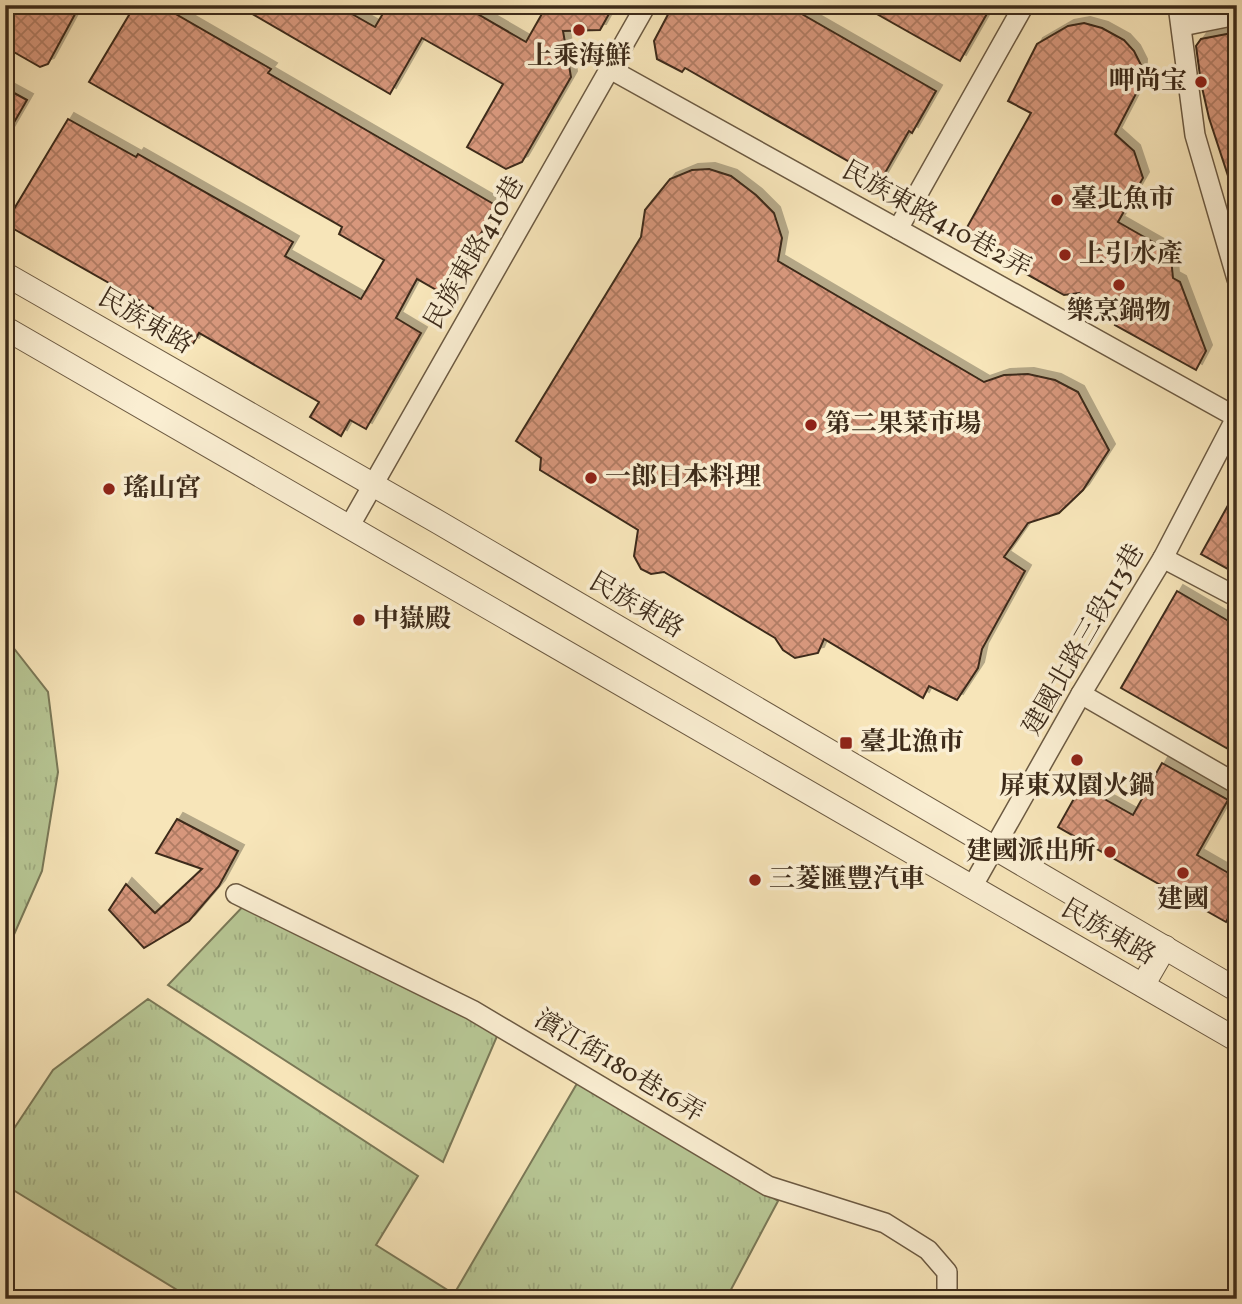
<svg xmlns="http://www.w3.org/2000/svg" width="1242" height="1304" font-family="Vollkorn,'Noto Serif TC',serif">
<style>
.grass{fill:url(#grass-tufts);stroke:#7a7857;stroke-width:2}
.building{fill:url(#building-cross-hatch);stroke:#3d2b1a;stroke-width:2;filter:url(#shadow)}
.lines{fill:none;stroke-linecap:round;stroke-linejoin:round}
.minor-casing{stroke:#6c5a42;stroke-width:22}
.tertiary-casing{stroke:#6c5a42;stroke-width:25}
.minor{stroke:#faeed2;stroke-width:19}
.tertiary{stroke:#faeed2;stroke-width:23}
.poi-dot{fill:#8f2418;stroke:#faeed2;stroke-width:2.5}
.labels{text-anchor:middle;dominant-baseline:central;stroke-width:7;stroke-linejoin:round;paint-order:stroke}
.poi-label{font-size:26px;font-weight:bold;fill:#3d2b1a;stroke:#faeed2;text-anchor:start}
.street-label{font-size:26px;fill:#3d2b1a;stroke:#faeed2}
</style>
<defs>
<pattern id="grass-tufts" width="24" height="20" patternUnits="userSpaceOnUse" patternTransform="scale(1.75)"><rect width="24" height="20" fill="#b7c694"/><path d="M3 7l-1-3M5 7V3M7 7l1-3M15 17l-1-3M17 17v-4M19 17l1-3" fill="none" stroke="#9eaa7f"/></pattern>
<pattern id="building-cross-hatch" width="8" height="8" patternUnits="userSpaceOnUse" patternTransform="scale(1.75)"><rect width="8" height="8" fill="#d7977b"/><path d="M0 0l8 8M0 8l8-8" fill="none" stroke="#b07b64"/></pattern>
<filter id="shadow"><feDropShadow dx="6" dy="-6" stdDeviation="0" flood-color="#0004"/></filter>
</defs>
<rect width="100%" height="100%" fill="#f7e5b9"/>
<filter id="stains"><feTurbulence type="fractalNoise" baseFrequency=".00286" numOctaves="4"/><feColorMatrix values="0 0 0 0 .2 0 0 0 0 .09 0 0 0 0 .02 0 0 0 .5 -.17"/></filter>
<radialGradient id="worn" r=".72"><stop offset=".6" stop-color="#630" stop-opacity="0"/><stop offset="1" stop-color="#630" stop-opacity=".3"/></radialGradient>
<!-- grass -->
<g class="grass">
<polygon points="5,637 48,692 58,772 42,871 5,955"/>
<polygon points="250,899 501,1027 443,1162 168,985"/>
<polygon points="148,999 418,1176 376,1245 454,1294 582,1075 778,1201 726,1299 192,1299 5,1185 5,1142 53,1070"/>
</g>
<!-- building -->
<g class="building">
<polygon points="5,5 80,5 48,64 40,67 5,47"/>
<polygon points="135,5 160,5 271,69 268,73 497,206 445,295 417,279 396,318 421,333 366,429 350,420 341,436 310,417 319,402 199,333 193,344 147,318 153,308 5,224 68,119 136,157 138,154 293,242 285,256 361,299 384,260 339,234 342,227 89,82"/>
<polygon points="237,5 336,5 375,27 388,5 462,5 526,42 547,5 614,5 600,30 563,31 571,77 522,162 506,169 467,147 503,84 422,38 390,94"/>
<polygon points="673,5 786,5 936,91 912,133 909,131 881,180 685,68 682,72 657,59 654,41"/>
<polygon points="861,5 992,5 960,61"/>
<polygon points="1084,23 1102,28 1124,40 1134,51 1141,65 1140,86 1115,134 1134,151 1143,178 1118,222 1160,246 1171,258 1173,278 1180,282 1206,351 1196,370 1115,325 1120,316 1079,293 1064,295 971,243 965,231 1031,113 1008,101 1037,44 1068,26"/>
<polygon points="1237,32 1237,190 1233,191 1209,118 1201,83 1196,46 1201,39"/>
<polygon points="5,88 27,100 5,138"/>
<polygon points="709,169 731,176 756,195 774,213 782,238 778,261 984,382 1004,375 1028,374 1055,380 1078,392 1109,450 1083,490 1059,513 1028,523 1004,557 1025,571 982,649 978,668 957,700 929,686 923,698 824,639 818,653 795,658 783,650 775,638 664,572 651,574 641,569 634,556 638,530 540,470 541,458 516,441 641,237 645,210 670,179 692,170"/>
<polygon points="1237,489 1237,574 1201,554"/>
<polygon points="1177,591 1237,626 1237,754 1121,688"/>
<polygon points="1162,763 1228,800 1197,855 1237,878 1237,903 1226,922 1058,827 1081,786 1133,815"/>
<polygon points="177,819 238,851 219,886 189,921 144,948 109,910 126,884 155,913 202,869 156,853"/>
</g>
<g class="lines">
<defs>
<g id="minor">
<polyline points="1178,5 1195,135 1237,279"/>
<polyline points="1182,26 1237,15"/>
<polyline points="610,69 1236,417"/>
<polyline points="898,229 1024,5"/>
<polyline points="349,527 646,5"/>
<polyline points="1163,558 1237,597"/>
<polyline points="1081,694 1237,784"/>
<polyline points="972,887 1081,694 1163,558 1237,416"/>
<polyline points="236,894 472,1010 768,1186 885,1223 928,1250 947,1272 947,1294 945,1299"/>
</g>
<g id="tertiary">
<polyline points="5,274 438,522 1237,990"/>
<polyline points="5,328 1237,1040"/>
<polyline points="1143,985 1165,947"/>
</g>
</defs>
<!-- minor casing -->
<use href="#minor" class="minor-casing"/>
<!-- tertiary casing -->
<use href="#tertiary" class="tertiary-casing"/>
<!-- minor -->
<use href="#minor" class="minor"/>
<!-- tertiary -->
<use href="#tertiary" class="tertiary"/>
</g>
<!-- markers -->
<g class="poi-dot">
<circle cx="579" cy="30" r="7"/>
<circle cx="1201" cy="82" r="7"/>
<circle cx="1057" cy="200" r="7"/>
<circle cx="1065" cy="255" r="7"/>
<circle cx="1119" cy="285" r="7"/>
<circle cx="811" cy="425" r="7"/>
<circle cx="591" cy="478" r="7"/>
<circle cx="109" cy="489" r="7"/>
<circle cx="359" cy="620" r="7"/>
<rect x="839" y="736" width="14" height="14" rx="3.5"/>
<circle cx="1077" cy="760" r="7"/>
<circle cx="1110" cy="852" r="7"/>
<circle cx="1183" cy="873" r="7"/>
<circle cx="755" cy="880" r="7"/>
</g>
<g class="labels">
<!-- poi labels -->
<g class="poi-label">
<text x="579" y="57" text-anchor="middle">上乘海鮮</text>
<text x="1187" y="82" text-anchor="end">呷尚宝</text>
<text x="1071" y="200">臺北魚市</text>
<text x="1079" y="255">上引水產</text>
<text x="1119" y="312" text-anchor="middle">樂烹鍋物</text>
<text x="825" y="425">第二果菜市場</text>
<text x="605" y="478">一郎日本料理</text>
<text x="123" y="489">瑤山宮</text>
<text x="373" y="620">中嶽殿</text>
<text x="860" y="743">臺北漁市</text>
<text x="1077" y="787" text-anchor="middle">屏東双園火鍋</text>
<text x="1096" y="852" text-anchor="end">建國派出所</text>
<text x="769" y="880">三菱匯豐汽車</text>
<text x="1183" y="900" text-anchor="middle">建國</text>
</g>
<!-- street labels -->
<g class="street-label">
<text transform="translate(936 220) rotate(29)">民族東路410巷2弄</text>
<text transform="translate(475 253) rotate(-60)">民族東路410巷</text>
<text transform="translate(145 322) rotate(30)">民族東路</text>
<text transform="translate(636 606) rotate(30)">民族東路</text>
<text transform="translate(1084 640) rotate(-60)">建國北路三段113巷</text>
<text transform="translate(1108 933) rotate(30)">民族東路</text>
<text transform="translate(619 1067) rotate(31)">濱江街180巷16弄</text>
</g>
</g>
<!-- margin -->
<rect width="1242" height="1304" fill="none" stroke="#f7e5b9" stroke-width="28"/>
<rect x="7" y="7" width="1228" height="1290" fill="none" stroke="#3d2b1a" stroke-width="3.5"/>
<rect x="14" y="14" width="1214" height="1276" fill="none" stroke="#3d2b1a" stroke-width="2"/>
<rect width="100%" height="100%" filter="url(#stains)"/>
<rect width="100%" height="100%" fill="url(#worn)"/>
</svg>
